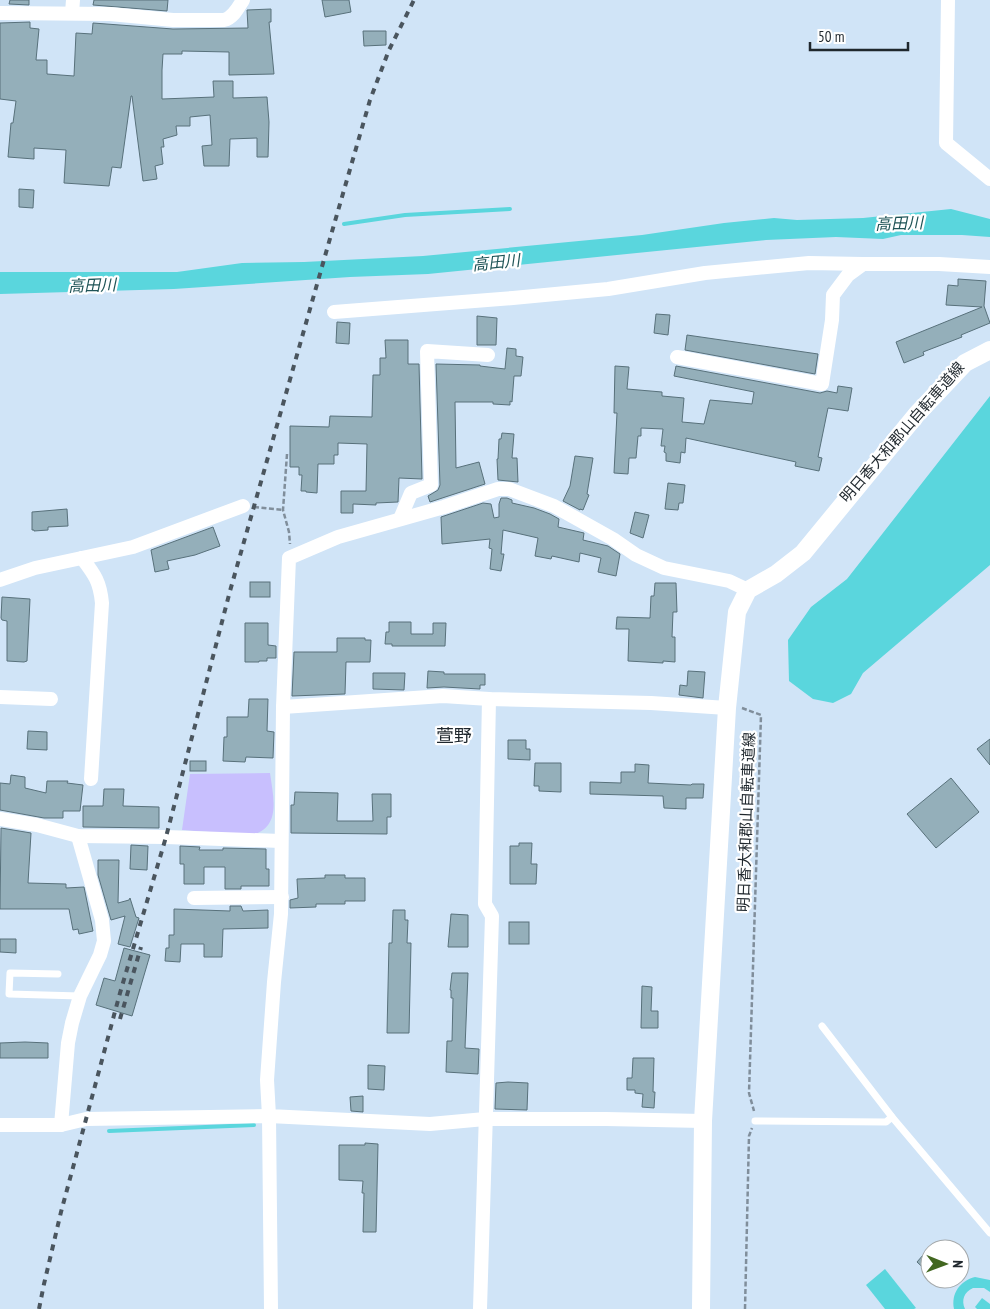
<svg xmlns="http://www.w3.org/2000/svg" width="990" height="1309" font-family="'PT Sans Narrow','Noto Sans JP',sans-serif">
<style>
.green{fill:#c8bffe}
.water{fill:#5ad6dd}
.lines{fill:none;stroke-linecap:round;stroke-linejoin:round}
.stream{stroke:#5ad6dd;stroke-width:4}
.building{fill:#94afba;stroke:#58717b}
.path{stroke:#808e9b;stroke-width:2.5;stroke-dasharray:5 2.5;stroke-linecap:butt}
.service{stroke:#fff;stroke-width:7}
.minor{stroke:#fff;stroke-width:14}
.tertiary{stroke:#fff;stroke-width:18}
.rail{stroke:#4a555e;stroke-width:4;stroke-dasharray:6 6;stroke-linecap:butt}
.labels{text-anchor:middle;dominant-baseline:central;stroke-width:4.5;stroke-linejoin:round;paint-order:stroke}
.street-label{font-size:15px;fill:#1f272d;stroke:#fff}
.water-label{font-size:16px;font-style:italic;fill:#1f5457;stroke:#fff}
.quarter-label{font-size:18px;fill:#1f272d;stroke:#fff}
</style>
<rect width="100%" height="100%" fill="#d0e4f7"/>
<!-- green -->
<path class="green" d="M270 773C273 796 282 827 252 835L182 830 190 774Z"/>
<!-- water -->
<g class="water">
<polygon points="951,209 990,219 990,237 962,235 901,235 883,239 836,237 766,240 428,274 350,277 174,289 0,294 0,272 177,272 242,263 304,262 423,256 642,235 724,223 774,218 797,220 863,218"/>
<polygon points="990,396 990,565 863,673 851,694 833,703 813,699 789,681 788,640 811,607 847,579"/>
<polygon points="885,1269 916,1308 914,1309 885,1309 866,1285"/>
<path d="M975 1277 990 1280V1292L984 1288H973C964 1292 961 1300 965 1309H954C951 1293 960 1281 975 1277Z"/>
<polygon points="982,1298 990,1304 990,1309 977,1309 975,1307"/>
</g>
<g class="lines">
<!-- stream -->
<g class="stream">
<polyline points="344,224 405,215 510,209"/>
<polyline points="109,1131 254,1125"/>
</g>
</g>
<!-- building -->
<g class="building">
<polygon points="10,0 29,0 29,5 9,4"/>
<polygon points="94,0 168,0 167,11 93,5"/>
<polygon points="322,0 349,0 351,12 325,17"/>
<polygon points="271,9 271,22 269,22 274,74 229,75 229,52 182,51 182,54 163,54 162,70 162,99 214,97 213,81 233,81 233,98 267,97 269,122 268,157 257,157 257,138 230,139 229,166 204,166 202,146 212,145 210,115 190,117 190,126 176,126 177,135 163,139 164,147 161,147 163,164 155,166 157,179 143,181 132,96 131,96 121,168 112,167 109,186 64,183 66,150 34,148 34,159 8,157 11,123 13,123 16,101 0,99 0,23 30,22 30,28 39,29 36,60 47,60 47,74 74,76 76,33 92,34 93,23 173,29 248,28 247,10"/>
<polygon points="363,31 386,31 386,45 364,46"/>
<polygon points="19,189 34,190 33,208 19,207"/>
<polygon points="958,279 986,281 984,306 990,323 961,335 962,337 923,352 924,355 904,363 896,342 982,307 946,305 948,285 958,286"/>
<polygon points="656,314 670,315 668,335 654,333"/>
<polygon points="477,316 497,318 496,345 477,345"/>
<polygon points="337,322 350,323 349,344 336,343"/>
<polygon points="687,335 818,354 815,374 685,350"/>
<polygon points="385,340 408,340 408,364 419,364 422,479 399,478 398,502 376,503 376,505 353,504 353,513 341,513 341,491 366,491 367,444 338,443 338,455 334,455 334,464 318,464 317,493 306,492 306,491 301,491 302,475 299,475 299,467 290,467 290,426 329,427 330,416 372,417 373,375 380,375 380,358 386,358"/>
<polygon points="507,348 516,349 516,356 523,357 521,376 514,376 512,402 510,401 510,405 493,404 493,402 455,402 456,468 479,462 485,484 430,502 428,496 438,490 440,485 436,364 480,365 480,366 505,369"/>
<polygon points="615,366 629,367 627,389 662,392 662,396 684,398 682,422 704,424 710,400 752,404 754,392 674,376 676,366 820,393 827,391 837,393 838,386 852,388 848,411 828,408 818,457 822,458 819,471 795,466 796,462 686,438 685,453 681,452 680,463 666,461 666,453 664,452 665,446 661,446 663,429 641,428 641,436 638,436 636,458 629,458 628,474 614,473 617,413 614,413"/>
<polygon points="502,433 514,434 512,458 517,458 518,482 498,480 497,459 498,459 499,439 501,439"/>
<polygon points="575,456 593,458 587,494 589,495 583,510 580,509 580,510 563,501 570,486"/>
<polygon points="668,483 685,485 683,503 679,503 678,510 665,509"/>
<polygon points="501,498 507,498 512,500 512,503 534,508 550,514 559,519 558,527 584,533 583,540 608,546 620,554 616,576 598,572 601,558 580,553 579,562 552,556 551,559 535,556 538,538 503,530 501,554 504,554 501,571 490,569 492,549 489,548 490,539 442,544 441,517 483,503 491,504 494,518 499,517 499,504"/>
<polygon points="67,509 68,526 48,527 48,530 34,531 34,530 32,530 32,512"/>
<polygon points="635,512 649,515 643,538 630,533"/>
<polygon points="213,527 220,546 195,555 167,561 169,569 155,572 151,550"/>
<rect x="250" y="582" width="20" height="15"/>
<polygon points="655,583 676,583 677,612 673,612 672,637 675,637 675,662 663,661 663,663 628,661 629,629 616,629 617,617 650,618 651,596 654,596"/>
<polygon points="2,597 30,599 27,661 24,662 7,661 7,621 2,620 1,618"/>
<polygon points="389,622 411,622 411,634 433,634 433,623 446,623 445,646 392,646 392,644 385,644 386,632 389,632"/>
<polygon points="245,623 268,623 268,645 276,646 276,658 267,658 267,661 259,661 259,662 245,662"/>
<polygon points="337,638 365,638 365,640 371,640 370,662 346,662 345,694 292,696 294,652 337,652"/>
<polygon points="428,671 444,672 444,674 485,674 485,685 480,685 480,689 444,687 427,688"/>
<polygon points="688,671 705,672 703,698 679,695 680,685 687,686"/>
<polygon points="373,673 405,673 404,690 373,689"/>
<polygon points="249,699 268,699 267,731 274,732 273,758 246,757 245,762 223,761 224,737 227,737 227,717 248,717"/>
<polygon points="28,731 47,732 47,750 27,749"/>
<polygon points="990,739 990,765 977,749"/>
<polygon points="508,740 526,740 526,749 530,749 530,760 508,759"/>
<rect x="190" y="761" width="16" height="10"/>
<polygon points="535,763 561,763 561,792 539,791 539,786 534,786"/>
<polygon points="635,764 649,765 648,783 691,785 692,784 704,784 703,798 686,798 686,809 664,808 663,796 590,794 590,782 621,783 621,772 635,772"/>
<polygon points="11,775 25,777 25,788 46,793 47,781 68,781 67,783 83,785 80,811 63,811 63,818 44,818 0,810 0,783 10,784"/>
<polygon points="951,778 979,812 936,848 907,814"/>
<polygon points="104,789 124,789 123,806 159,807 159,828 83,827 83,806 103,806"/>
<polygon points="295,792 338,793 337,821 373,821 372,794 391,794 391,817 387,817 387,834 291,833 291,805 294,805"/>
<polygon points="1,828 31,833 28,883 66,884 66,888 84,887 93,931 79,934 78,929 73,930 69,909 0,909"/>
<polygon points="519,843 532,843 531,864 537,864 536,884 510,884 510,846 519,846"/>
<polygon points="131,845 148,846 147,870 130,869"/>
<polygon points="180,846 200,847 199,850 223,850 223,848 266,849 266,869 269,869 269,886 241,886 241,889 225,889 225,867 204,867 204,884 184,884 184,864 180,864"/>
<polygon points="98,860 119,860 118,903 129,900 130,898 136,917 139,918 130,947 118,944 125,916 111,920 98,875"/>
<polygon points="325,875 345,875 345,878 365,878 365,901 345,901 345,904 316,904 316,907 290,908 290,900 298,898 297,879 325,878"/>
<polygon points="230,906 241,906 243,911 268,910 268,928 223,929 222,957 204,957 204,944 181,944 180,962 165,961 166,948 169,948 169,935 174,935 174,909 230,911"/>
<polygon points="393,910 405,910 405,920 408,920 407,943 411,943 409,1033 387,1033 389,943 392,943"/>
<polygon points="451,914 468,915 468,947 448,947"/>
<rect x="509" y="922" width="20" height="22"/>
<polygon points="0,939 16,939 16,953 0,952"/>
<polygon points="124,948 150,955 132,1016 96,1005 104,978 115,981"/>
<polygon points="452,973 468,973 465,1048 479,1049 478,1074 446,1072 447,1041 452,1041 453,998 451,998 451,990 450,990"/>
<polygon points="642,986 652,987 651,1011 658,1011 658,1028 641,1028"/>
<polygon points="25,1042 48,1043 48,1058 0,1058 0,1043"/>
<polygon points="633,1058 654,1058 653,1092 655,1092 654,1108 642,1107 643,1094 635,1093 635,1090 627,1090 627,1078 632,1078"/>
<polygon points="368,1065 385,1066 384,1090 368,1089"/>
<polygon points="508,1082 528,1083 527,1110 495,1109 496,1083"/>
<polygon points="363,1096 363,1112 351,1111 350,1097"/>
<polygon points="365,1143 378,1144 376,1232 363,1232 364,1193 362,1193 363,1181 339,1180 339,1145 365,1145"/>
<polygon points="930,1247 930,1274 917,1262"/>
</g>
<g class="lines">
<!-- path -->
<g class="path">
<polyline points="287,454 283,510 289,532 290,544"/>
<polyline points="254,507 283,510"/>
<polyline points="742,708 761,715 749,1093 754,1111"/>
<polyline points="745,1309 749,1136 752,1128"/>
</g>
<!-- service -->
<g class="service">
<polyline points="58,974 10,973 9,994 80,996"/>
<polyline points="822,1026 892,1117 990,1233"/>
<polyline points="755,1121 886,1122 892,1117"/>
</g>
<!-- minor -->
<g class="minor">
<polyline points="948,0 946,143 990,179"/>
<path d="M0 13 110 14 173 20H224C233 18 238 8 243 0"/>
<polyline points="72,13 73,0"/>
<polyline points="334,312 513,298 608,289 705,273 809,263 863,264"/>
<polyline points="677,357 822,384 832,320 833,295 848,275 863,264 939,264 990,267"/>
<polyline points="400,519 411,493 431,485 427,351 488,355"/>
<path d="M82 558C95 575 100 582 102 603L91 779"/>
<polyline points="0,580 35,568 133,547 243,506"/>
<polyline points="0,697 51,699"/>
<polyline points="283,707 443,696 489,699 651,703 727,708"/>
<polyline points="0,819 37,825 78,836 166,837 281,841"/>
<polyline points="194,898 282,897"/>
<polyline points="703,1121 606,1119 485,1119 430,1124 269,1116 267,1080 274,982 281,914 283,707 289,558 338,537 444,507 498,489 509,489 554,506 613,539 636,555 664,568 729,581 748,590"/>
<polyline points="0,1125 61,1125 86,1119 269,1116 271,1309"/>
<polyline points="61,1125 68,1043 72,1023 80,996 100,955 104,941 102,920 78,836"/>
<polyline points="480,1309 492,916 485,904 489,699"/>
</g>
<!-- tertiary -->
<polyline class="tertiary" points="701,1309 703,1121 727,708 737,612 748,590 776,574 803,553 917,414 965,363 990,350"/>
<!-- rail -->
<g class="rail">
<polyline points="120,1019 141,947"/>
<polyline points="39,1309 44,1284 61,1212 120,993 166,837 230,591 329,242 370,100 389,50 414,0"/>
</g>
</g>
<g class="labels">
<!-- street labels -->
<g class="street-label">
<text transform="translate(902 432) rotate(-49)">明日香大和郡山自転車道線</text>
<text transform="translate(746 822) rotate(-88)">明日香大和郡山自転車道線</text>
</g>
<!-- water labels -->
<g class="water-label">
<text transform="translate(899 223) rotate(-2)">高田川</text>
<text transform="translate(496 262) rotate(-6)">高田川</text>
<text transform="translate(92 285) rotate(-2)">高田川</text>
</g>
<!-- quarter labels -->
<g class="quarter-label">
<text x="454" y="735">萱野</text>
</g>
</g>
<!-- north arrow -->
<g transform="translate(945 1264) rotate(91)"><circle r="24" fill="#ffffff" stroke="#a5a9ab"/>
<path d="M0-4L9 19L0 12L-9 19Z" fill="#426720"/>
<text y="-8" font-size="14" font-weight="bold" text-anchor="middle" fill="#1f272d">N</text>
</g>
<!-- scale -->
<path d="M810 42v8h98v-8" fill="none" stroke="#1f272d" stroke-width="2.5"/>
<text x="818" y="42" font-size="15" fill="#1f272d" stroke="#ffffff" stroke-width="4" paint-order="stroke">50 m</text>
</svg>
